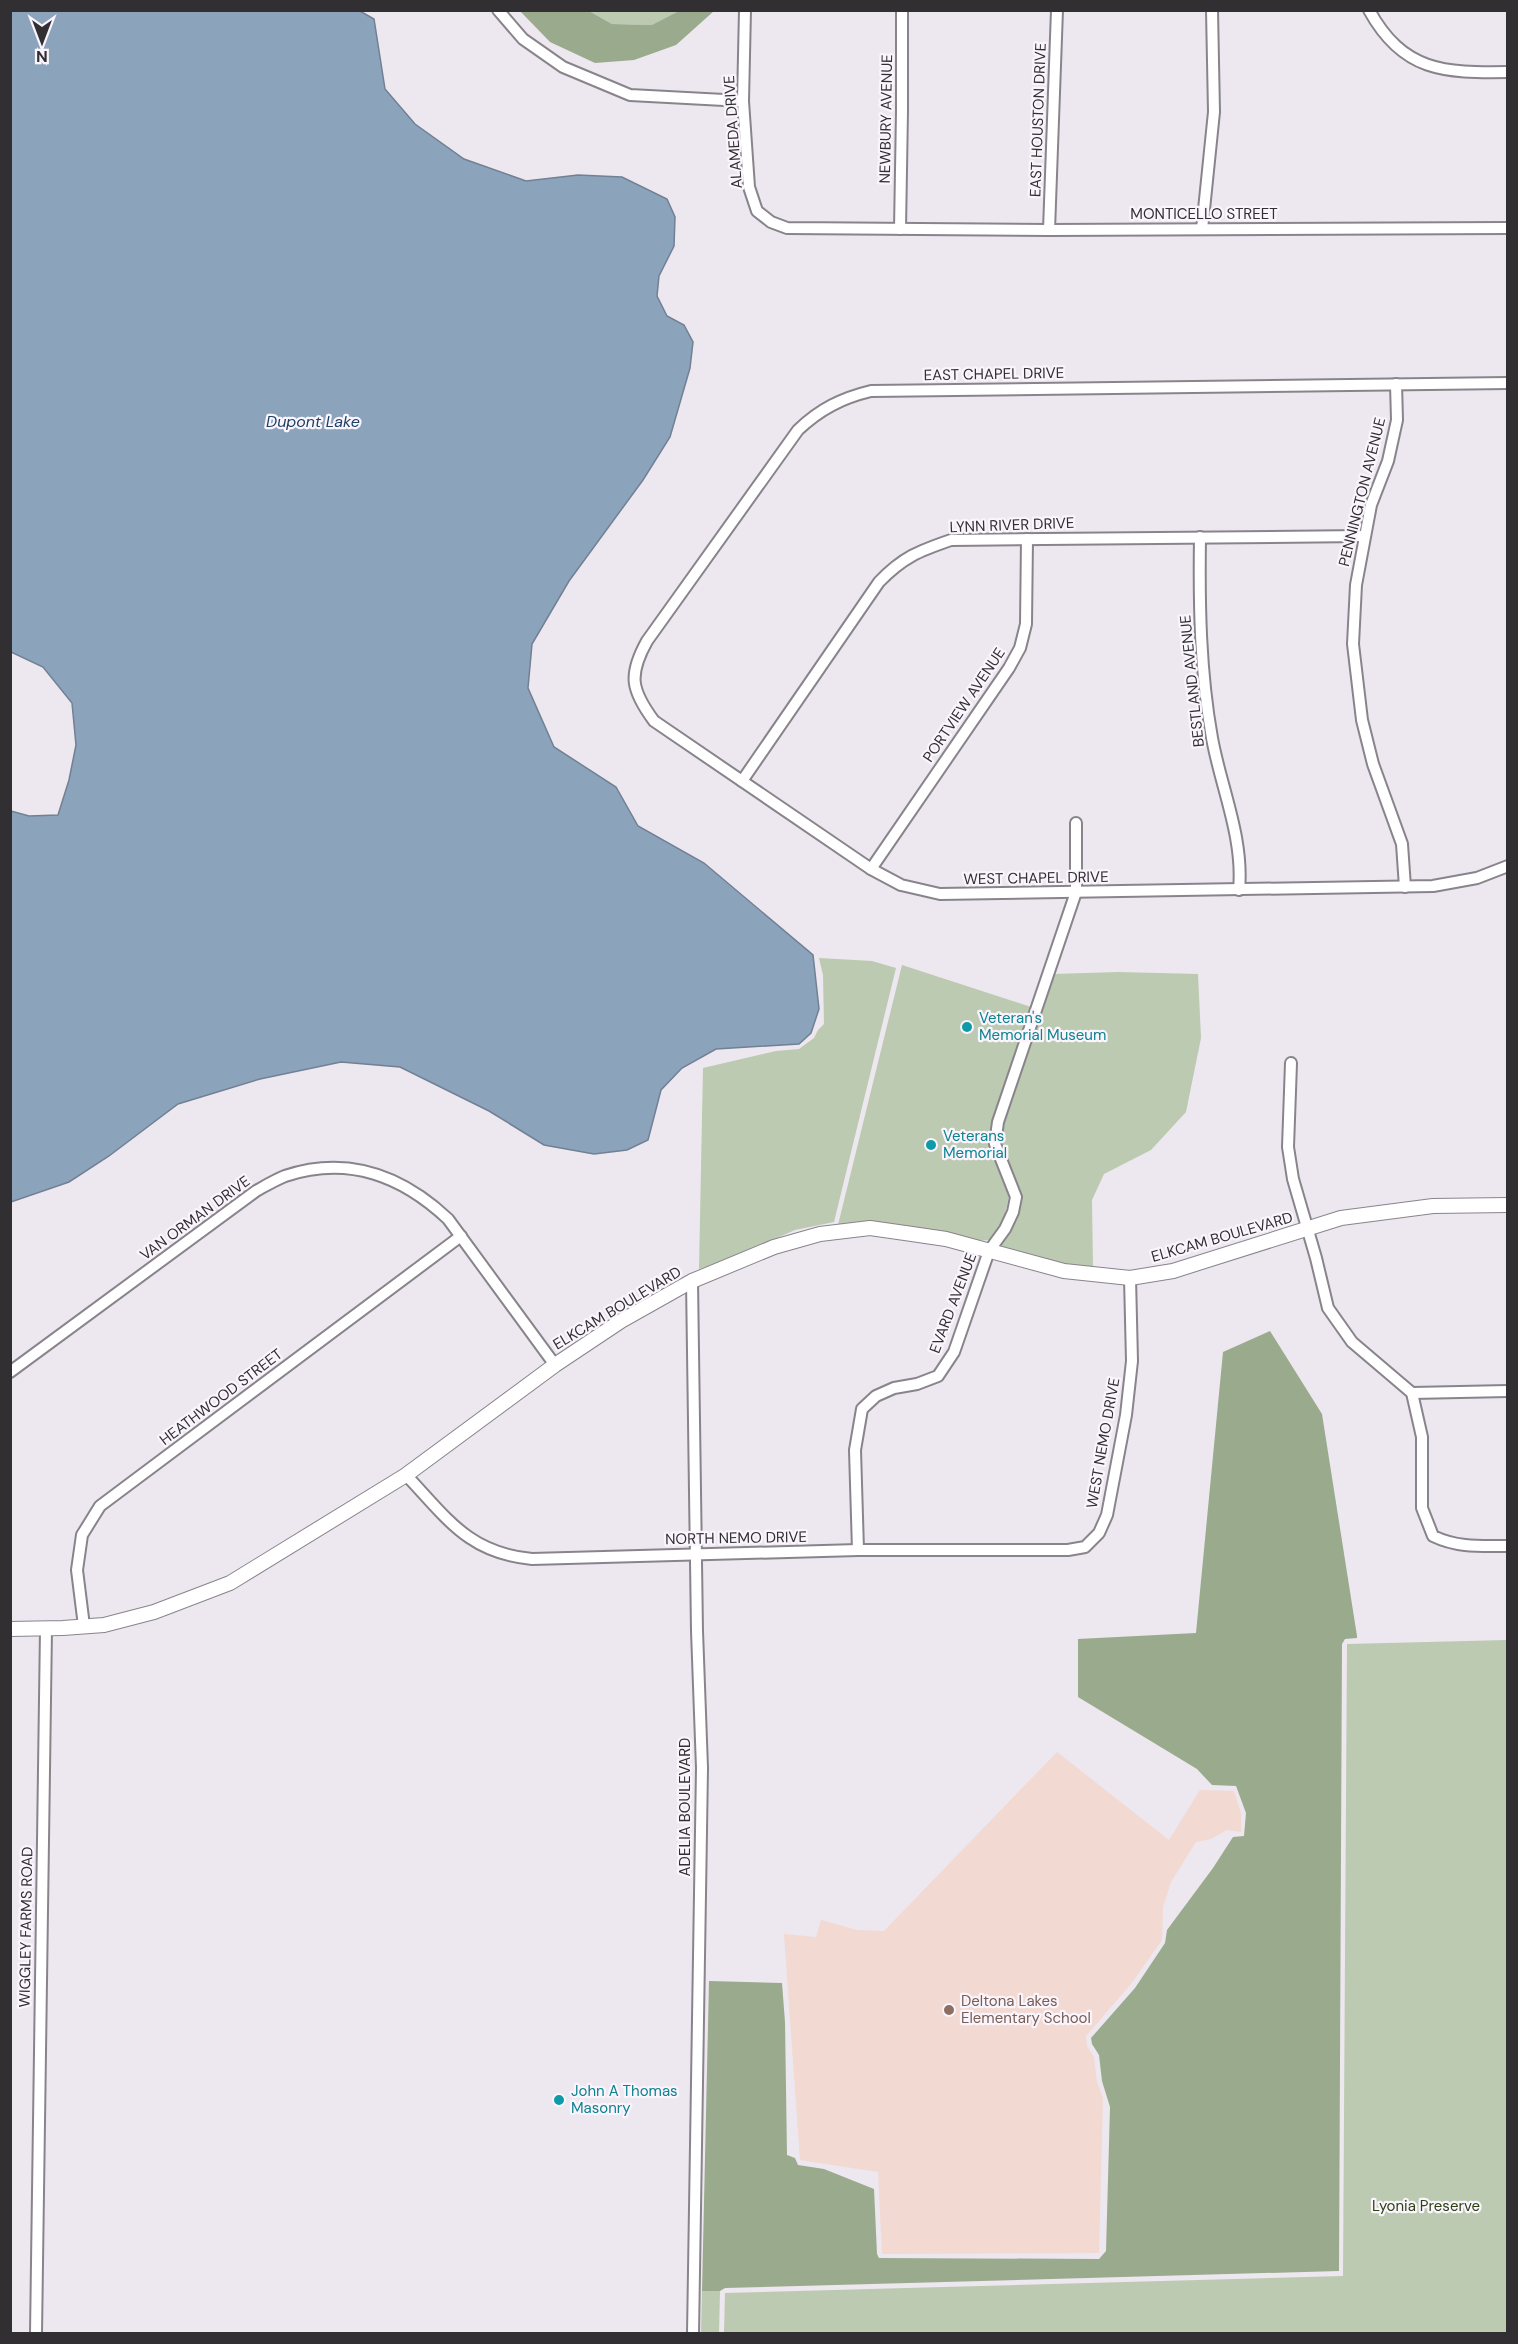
<svg xmlns="http://www.w3.org/2000/svg" width="1518" height="2344" font-family="'DM Sans',sans-serif">
<style>
.education{fill:#f2d9d1}
.green{fill:#bbcab0}
.forest{fill:#9aaa8d}
.water{fill:#8ca3bc;stroke:#718093;stroke-width:1.5}
.lines{fill:none;stroke-linecap:round;stroke-linejoin:round}
.street-casing{stroke:#89848b;stroke-width:14}
.secondary-casing{stroke:#89848b;stroke-width:16}
.street{stroke:#fff;stroke-width:10}
.secondary{stroke:#fff;stroke-width:14}
.culture-dot{fill:#0f9aa8;stroke:#faf4fc;stroke-width:2}
.education-dot{fill:#8d6e63;stroke:#faf4fc;stroke-width:2}
.labels{text-anchor:middle;dominant-baseline:central;stroke-width:4.5;stroke-linejoin:round;paint-order:stroke}
.street-label{font-size:15px;fill:#312f32;stroke:#faf4fc}
.culture-label{font-size:15px;fill:#0d838f;stroke:#faf4fc;text-anchor:start}
.education-label{font-size:15px;fill:#785e54;stroke:#faf4fc;text-anchor:start}
.park-label{font-size:15px;fill:#2b4114;stroke:#faf4fc}
.water-label{font-size:16px;font-style:italic;fill:#1d4064;stroke:#faf4fc}
</style>
<rect width="100%" height="100%" fill="#ede7ef"/>
<!-- education -->
<polygon class="education" points="1057,1752 1169,1840 1200,1790 1234,1791 1241,1813 1241,1832 1227,1830 1211,1839 1196,1842 1171,1882 1163,1907 1162,1940 1131,1984 1086,2036 1087,2046 1094,2057 1097,2082 1103,2098 1099,2253 882,2254 878,2172 800,2160 784,1934 816,1937 821,1920 857,1930 884,1931"/>
<!-- green -->
<g class="green">
<polygon points="589,11 679,11 653,25 612,24"/>
<polygon points="819,958 872,961 896,968 834,1222 795,1230 729,1259 699,1269 703,1068 776,1051 799,1049 814,1038 818,1030 824,1024 823,975"/>
<path d="M902 965 1031 1007 990 1133 995 1154 1010 1192 1005 1214 998 1229 990 1240C963 1243 938 1231 912 1227 888 1223 862 1222 838 1225Z"/>
<path d="M1118 972 1198 974 1201 1038 1186 1112 1151 1150 1104 1174 1092 1200 1093 1268 1061 1263 999 1247C1016 1224 1027 1201 1013 1173 1008 1164 1001 1154 1001 1143 1001 1136 1002 1130 1003 1124L1054 974Z"/>
<polygon points="1507,1640 1507,2333 724,2333 725,2293 1343,2276 1347,1644"/>
<polygon points="702,2291 720,2291 719,2333 701,2334"/>
</g>
<!-- forest -->
<g class="forest">
<polygon points="520,11 589,11 612,24 652,25 679,11 714,11 676,45 634,60 595,63 550,42"/>
<polygon points="1270,1331 1322,1414 1357,1636 1357,1638 1345,1639 1342,1644 1339,2271 725,2288 720,2291 702,2291 709,1981 782,1983 785,2022 787,2155 795,2158 798,2165 824,2169 874,2189 877,2254 879,2258 1099,2259 1106,2251 1110,2107 1102,2081 1099,2055 1092,2044 1091,2038 1135,1988 1165,1943 1167,1930 1213,1868 1233,1837 1244,1836 1246,1813 1236,1786 1212,1785 1197,1769 1078,1697 1078,1639 1196,1633 1223,1352"/>
</g>
<!-- water -->
<polygon class="water" points="11,10 360,11 374,19 385,89 415,124 464,159 526,181 578,175 622,177 667,199 675,217 674,246 659,276 657,296 667,316 684,325 693,342 690,368 670,437 643,480 569,581 532,644 528,688 554,747 616,787 638,826 704,863 813,955 819,1009 811,1033 799,1044 716,1049 682,1068 661,1090 648,1140 627,1150 594,1154 544,1145 489,1111 400,1067 341,1062 260,1079 178,1104 109,1156 69,1182 11,1202 11,811 29,816 58,815 69,780 76,745 72,703 43,667 11,652"/>
<g class="lines">
<defs>
<g id="street">
<polyline points="498,10 523,39 563,67 630,95 743,101"/>
<polyline points="745,10 743,101 749,187 757,211 771,222 787,228 1049,230 1508,228"/>
<path d="M1369 10C1403 72 1444 73 1508 72"/>
<polyline points="900,229 902,111 902,10"/>
<polyline points="1202,229 1214,112 1212,10"/>
<polyline points="1049,230 1057,10"/>
<path d="M1508 383 871 391C842 398 820 409 798 430L647 641C628 675 631 690 654 721L871 869 901 885 940 894 1433 886 1477 878 1508 866"/>
<polyline points="1396,384 1397,420 1388,461 1371,505 1356,585 1353,644 1362,720 1373,764 1402,844 1405,887"/>
<path d="M1200 537C1199 604 1200 671 1212 738 1221 788 1244 838 1239 890"/>
<path d="M742 781 879 582C903 557 919 551 951 540L1364 536"/>
<polyline points="871,869 1009,668 1020,648 1026,624 1027,539"/>
<path d="M1291 1063 1288 1147 1293 1179 1316 1258 1328 1308 1352 1342 1412 1393 1422 1437V1508L1433 1536C1458 1548 1481 1546 1508 1546"/>
<polyline points="692,1281 697,1631 702,1768 693,2334"/>
<path d="M10 1372 256 1191C265 1186 275 1180 285 1176 349 1155 402 1176 448 1219L555 1365"/>
<polyline points="1412,1393 1508,1391"/>
<path d="M406 1475C447 1518 468 1553 532 1559L858 1550H1068L1085 1547 1099 1533 1107 1515 1126 1415 1132 1361 1130 1278"/>
<polyline points="858,1550 855,1450 862,1409 876,1396 894,1388 917,1384 938,1376 954,1352 989,1251 1005,1229 1013,1212 1016,1197 995,1144 998,1122 1076,892 1076,823"/>
<polyline points="84,1626 77,1570 82,1535 100,1506 461,1236"/>
<polyline points="36,2334 46,1629"/>
</g>
<polyline id="secondary" points="10,1629 63,1628 104,1625 154,1612 230,1583 406,1475 555,1365 621,1321 692,1281 774,1247 820,1234 870,1228 912,1234 946,1239 1064,1271 1130,1278 1173,1271 1341,1218 1433,1206 1508,1205"/>
</defs>
<!-- street casing -->
<use href="#street" class="street-casing"/>
<!-- secondary casing -->
<use href="#secondary" class="secondary-casing"/>
<!-- street -->
<use href="#street" class="street"/>
<!-- secondary -->
<use href="#secondary" class="secondary"/>
</g>
<!-- markers -->
<g class="culture-dot">
<circle cx="967" cy="1027" r="6"/>
<circle cx="931" cy="1145" r="6"/>
<circle cx="559" cy="2100" r="6"/>
</g>
<circle class="education-dot" cx="949" cy="2010" r="6"/>
<g class="labels">
<!-- street labels -->
<g class="street-label">
<text transform="translate(886 119) rotate(-89)">NEWBURY AVENUE</text>
<text transform="translate(1038 120) rotate(-88)">EAST HOUSTON DRIVE</text>
<text transform="translate(733 132) rotate(-94)">ALAMEDA DRIVE</text>
<text x="1204" y="214">MONTICELLO STREET</text>
<text transform="translate(994 374) rotate(-1)">EAST CHAPEL DRIVE</text>
<text transform="translate(1362 492) rotate(-76)">PENNINGTON AVENUE</text>
<text transform="translate(1012 525) rotate(-2)">LYNN RIVER DRIVE</text>
<text transform="translate(1192 681) rotate(-96)">BESTLAND AVENUE</text>
<text transform="translate(964 705) rotate(-56)">PORTVIEW AVENUE</text>
<text transform="translate(1036 878) rotate(-1)">WEST CHAPEL DRIVE</text>
<text transform="translate(195 1218) rotate(-36)">VAN ORMAN DRIVE</text>
<text transform="translate(1222 1237) rotate(-16)">ELKCAM BOULEVARD</text>
<text transform="translate(953 1303) rotate(-69)">EVARD AVENUE</text>
<text transform="translate(617 1308) rotate(-31)">ELKCAM BOULEVARD</text>
<text transform="translate(221 1397) rotate(-37)">HEATHWOOD STREET</text>
<text transform="translate(1103 1443) rotate(-80)">WEST NEMO DRIVE</text>
<text transform="translate(736 1538) rotate(-1)">NORTH NEMO DRIVE</text>
<text transform="translate(685 1807) rotate(-90)">ADELIA BOULEVARD</text>
<text transform="translate(26 1927) rotate(-89)">WIGGLEY FARMS ROAD</text>
</g>
<!-- culture labels -->
<g class="culture-label">
<text x="979" y="1018">Veteran's<tspan x="979" dy="17">Memorial Museum</tspan></text>
<text x="943" y="1136">Veterans<tspan x="943" dy="17">Memorial</tspan></text>
<text x="571" y="2091">John A Thomas<tspan x="571" dy="17">Masonry</tspan></text>
</g>
<!-- education labels -->
<g class="education-label">
<text x="961" y="2001">Deltona Lakes<tspan x="961" dy="17">Elementary School</tspan></text>
</g>
<!-- park labels -->
<g class="park-label">
<text x="1426" y="2206">Lyonia Preserve</text>
</g>
<!-- water labels -->
<g class="water-label">
<text x="313" y="421">Dupont Lake</text>
</g>
</g>
<!-- border -->
<rect width="1518" height="2344" fill="none" stroke="#312f32" stroke-width="24"/>
<!-- north arrow -->
<g transform="translate(42 42) rotate(180)" stroke="#faf4fc" stroke-width="4.5" paint-order="stroke">
<path d="M0-4.5L10 22L0 15L-10 22Z" fill="#312f32"/>
<text y="-9" font-size="16" font-weight="bold" text-anchor="middle" fill="#312f32">N</text>
</g>
</svg>
